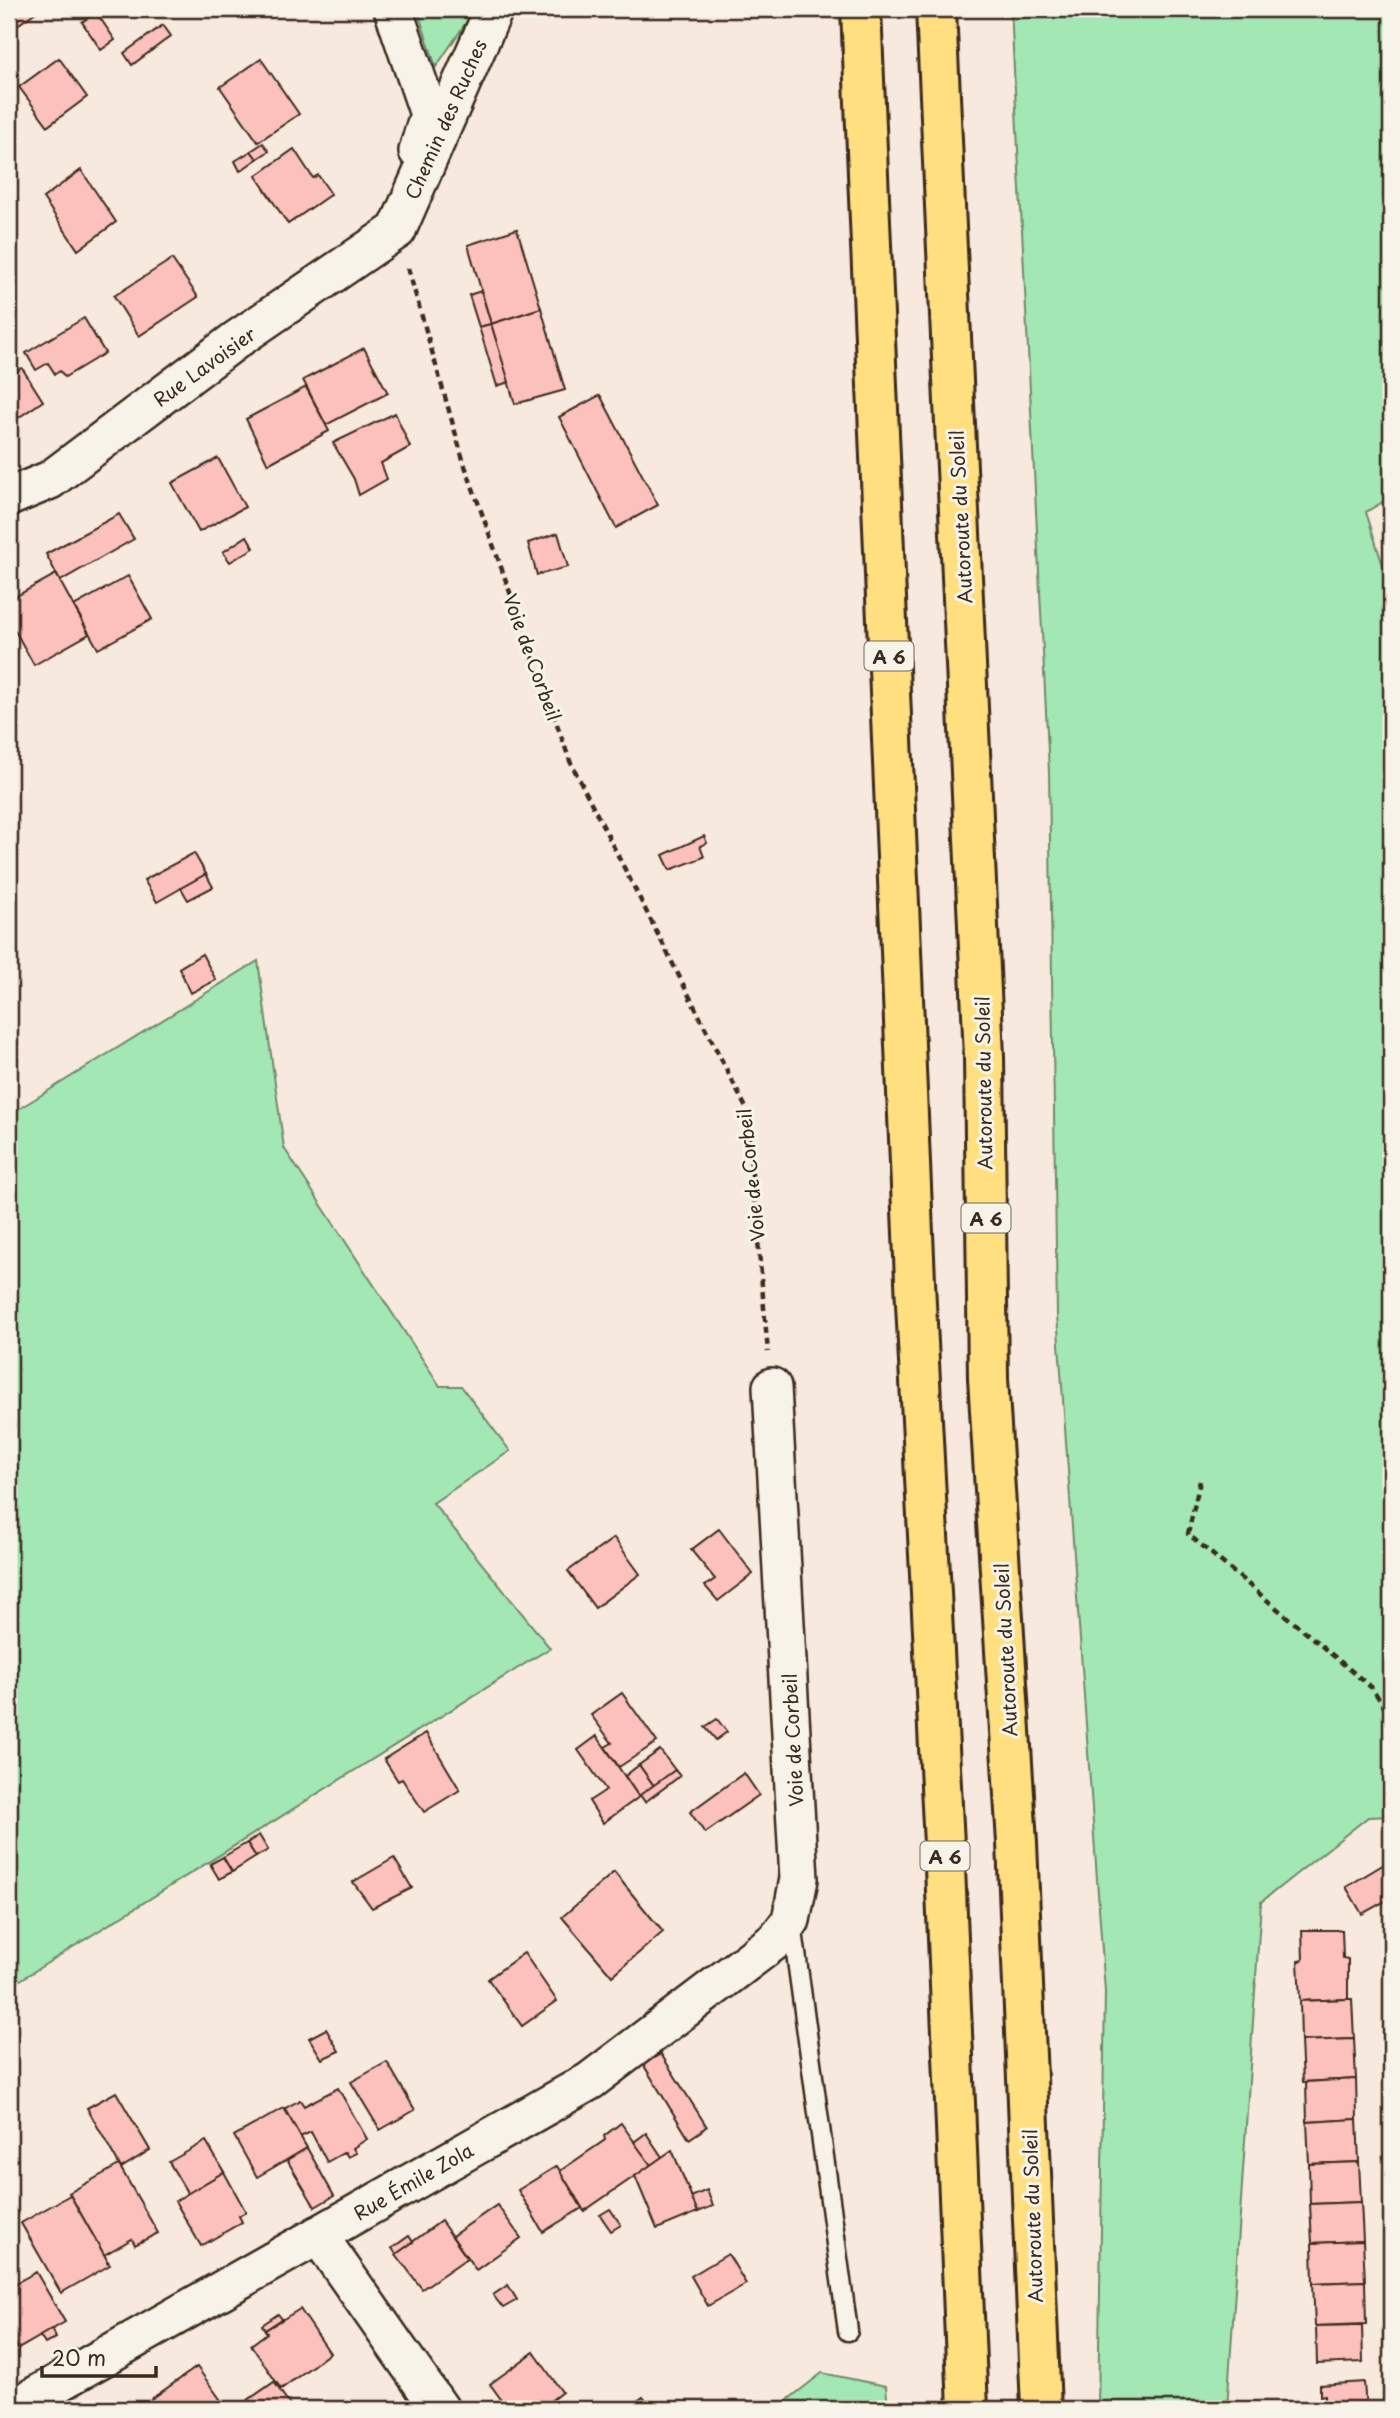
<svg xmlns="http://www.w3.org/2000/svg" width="1400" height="2418" font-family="'Playpen Sans',sans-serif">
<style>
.green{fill:#a3e8b4;stroke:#6f8969;stroke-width:2}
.building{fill:#fdc1bd;stroke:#3b2a1e;stroke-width:2}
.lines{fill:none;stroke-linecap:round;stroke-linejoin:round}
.service-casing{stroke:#3b2a1e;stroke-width:23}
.minor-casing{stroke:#3b2a1e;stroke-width:42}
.motorway-casing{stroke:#3b2a1e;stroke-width:44}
.path{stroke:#3b2a1e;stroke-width:4.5;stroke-dasharray:7 5;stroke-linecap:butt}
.service{stroke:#f7f3e8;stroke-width:18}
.minor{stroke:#f7f3e8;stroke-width:37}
.motorway{stroke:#ffdf80;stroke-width:38}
.labels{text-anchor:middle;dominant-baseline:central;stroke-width:6;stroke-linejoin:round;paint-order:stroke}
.shield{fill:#f7f3e8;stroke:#73665b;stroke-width:2}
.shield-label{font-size:18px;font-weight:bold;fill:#3b2a1e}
.street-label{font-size:19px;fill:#3b2a1e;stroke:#f7f3e8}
</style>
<rect width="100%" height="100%" fill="#f8e9df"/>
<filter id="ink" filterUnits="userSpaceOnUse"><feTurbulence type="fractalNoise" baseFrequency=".0143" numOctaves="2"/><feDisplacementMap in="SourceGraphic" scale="14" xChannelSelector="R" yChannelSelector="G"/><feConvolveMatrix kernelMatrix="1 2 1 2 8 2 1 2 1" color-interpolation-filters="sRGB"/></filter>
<g filter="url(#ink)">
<!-- green -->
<g class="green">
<polygon points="417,9 475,9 436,67"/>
<polygon points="1011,9 1391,9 1391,497 1366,512 1391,591 1391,1816 1368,1817 1261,1902 1227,2409 1098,2409 1105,1992 1057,1315 1049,772"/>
<polygon points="258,961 284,1148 440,1386 461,1386 510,1451 433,1503 550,1648 9,1987 9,1115"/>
<polygon points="822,2373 886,2386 888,2409 776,2409"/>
</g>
<!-- building -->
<g class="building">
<polygon points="9,9 40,9 9,31"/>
<polygon points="96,12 115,40 101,50 82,22"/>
<polygon points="163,25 171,36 132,65 124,53"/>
<polygon points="59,58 87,97 48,126 19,87"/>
<polygon points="261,59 299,114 258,142 220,87"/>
<polygon points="263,143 269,151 257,159 251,151"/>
<polygon points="294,149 313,178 318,175 331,194 288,224 256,176"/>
<polygon points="251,151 257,159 240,171 235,161"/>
<polygon points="81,170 116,222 78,250 43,198"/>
<polygon points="517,229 541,308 491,324 468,245"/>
<polygon points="172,259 198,297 139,336 114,296"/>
<polygon points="481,291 491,324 479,327 469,295"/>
<polygon points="541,308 565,390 515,404 491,324"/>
<polygon points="84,318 105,353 65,377 60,371 55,374 48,363 36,370 26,353"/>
<polygon points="491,324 509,382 497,386 479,327"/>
<polygon points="364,348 388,393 326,425 303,380"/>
<polygon points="22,368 43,401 9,424 9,376"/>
<polygon points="306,387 329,431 268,464 246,419"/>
<polygon points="600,395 658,505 616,528 559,417"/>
<polygon points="395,413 410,447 381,463 387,479 359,495 354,479 333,443"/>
<polygon points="218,458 245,507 199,532 172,483"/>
<polygon points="119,514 134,539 60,581 46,554"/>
<polygon points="558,533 568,567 537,575 528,543"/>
<polygon points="247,536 254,548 230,562 223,552"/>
<polygon points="56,574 89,634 34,665 9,620 9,600"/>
<polygon points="128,576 152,619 98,649 74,606"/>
<polygon points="704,836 707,843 700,846 704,857 670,870 663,855"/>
<polygon points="194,853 206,874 157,902 144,880"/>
<polygon points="206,874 213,887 188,900 181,888"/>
<polygon points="202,954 216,980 191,993 179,968"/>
<polygon points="719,1529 753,1574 718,1601 705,1586 715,1579 691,1550"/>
<polygon points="614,1538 640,1574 595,1608 568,1571"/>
<polygon points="622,1693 657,1742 619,1767 605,1747 612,1743 591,1715"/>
<polygon points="717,1719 727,1732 716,1740 705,1727"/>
<polygon points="426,1733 460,1790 424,1812 402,1779 398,1781 384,1759"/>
<polygon points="597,1736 639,1797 603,1823 589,1801 606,1790 578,1750"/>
<polygon points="660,1750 675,1770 654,1786 639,1765"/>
<polygon points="639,1765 654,1786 639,1797 625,1776"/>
<polygon points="675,1770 680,1776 645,1802 640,1795"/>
<polygon points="744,1773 759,1795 705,1833 690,1812"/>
<polygon points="259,1835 268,1850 256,1857 247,1843"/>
<polygon points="247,1843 256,1857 232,1872 223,1857"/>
<polygon points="223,1857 232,1872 219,1879 210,1864"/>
<polygon points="394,1858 412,1888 372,1908 353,1882"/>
<polygon points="1391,1860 1391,1898 1362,1914 1346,1887"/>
<polygon points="614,1872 663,1932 612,1976 562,1917"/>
<polygon points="1302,1930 1342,1930 1343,1958 1348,1959 1348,1999 1300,2001 1298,1961 1303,1960"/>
<polygon points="524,1953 557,2001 522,2026 488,1979"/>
<polygon points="1348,1999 1352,1999 1354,2039 1301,2041 1300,2001"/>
<polygon points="326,2029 339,2051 322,2059 309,2038"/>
<polygon points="1354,2039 1356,2079 1303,2082 1301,2041"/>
<polygon points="661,2054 707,2127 689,2139 643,2064"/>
<polygon points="387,2062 415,2110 380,2130 351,2082"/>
<polygon points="1356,2079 1357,2119 1307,2122 1306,2082"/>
<polygon points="338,2088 367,2139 353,2148 356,2153 348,2157 345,2152 327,2162 311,2132 300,2137 284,2109 300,2100 304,2106"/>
<polygon points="116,2092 150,2150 121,2168 87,2108"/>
<polygon points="284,2108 307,2148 257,2177 234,2136"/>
<polygon points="1357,2119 1359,2162 1309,2164 1307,2122"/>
<polygon points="621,2123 651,2165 584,2211 560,2171 605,2140 604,2136"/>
<polygon points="646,2133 662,2157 651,2165 634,2142"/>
<polygon points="206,2141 224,2172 188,2194 169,2162"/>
<polygon points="307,2148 334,2196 315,2207 287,2160"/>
<polygon points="672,2150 698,2212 657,2229 635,2176"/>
<polygon points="1359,2162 1361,2202 1310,2204 1309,2164"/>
<polygon points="119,2165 158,2233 135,2245 132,2239 104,2255 69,2193"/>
<polygon points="557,2166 582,2208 543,2232 518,2190"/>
<polygon points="224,2172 246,2212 239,2216 242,2222 201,2246 175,2201"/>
<polygon points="707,2190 713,2206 698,2212 691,2197"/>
<polygon points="70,2195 110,2265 61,2293 21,2223"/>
<polygon points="1361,2202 1363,2241 1312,2243 1310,2204"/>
<polygon points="497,2205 521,2238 476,2270 452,2236"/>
<polygon points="610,2209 621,2225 611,2231 600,2215"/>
<polygon points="441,2221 467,2258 422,2289 396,2254"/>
<polygon points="409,2236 413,2242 396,2254 392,2248"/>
<polygon points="1363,2241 1365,2281 1313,2283 1312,2243"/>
<polygon points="728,2254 746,2284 708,2306 691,2276"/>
<polygon points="36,2272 65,2322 18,2349 9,2332 9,2287"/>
<polygon points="1365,2281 1366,2324 1315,2326 1313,2283"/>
<polygon points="508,2285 517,2300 503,2308 493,2295"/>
<polygon points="300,2309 330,2353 281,2389 251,2345 267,2333 265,2330"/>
<polygon points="278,2314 282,2319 265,2330 262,2325"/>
<polygon points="1362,2325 1363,2362 1317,2364 1316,2326"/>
<polygon points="52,2329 56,2338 45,2344 40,2336"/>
<polygon points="534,2352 562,2392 540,2409 508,2409 490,2384"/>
<polygon points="197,2367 225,2406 220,2409 157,2409 150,2400"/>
<polygon points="274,2382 293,2409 240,2409 238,2407"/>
<polygon points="1364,2382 1366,2409 1315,2409 1314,2403 1325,2403 1325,2395 1320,2396 1320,2385"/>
<polygon points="643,2397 652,2409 627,2409"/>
</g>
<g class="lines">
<defs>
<polyline id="service" points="792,1924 848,2331"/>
<g id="minor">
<polyline points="393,9 429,114 418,151"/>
<polyline points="397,230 494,9"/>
<polyline points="9,497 50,480 236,340 397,230"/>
<polyline points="318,2235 440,2409"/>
<polyline points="12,2409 590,2081 776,1940 791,1920 799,1879 772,1387"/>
</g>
<g id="motorway">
<polyline points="861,9 916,1304 944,1844 968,2409"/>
<polyline points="936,9 984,1057 988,1378 1017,1843 1041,2409"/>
</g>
</defs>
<!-- service casing -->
<use href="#service" class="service-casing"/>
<!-- minor casing -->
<use href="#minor" class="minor-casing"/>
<!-- motorway casing -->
<use href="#motorway" class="motorway-casing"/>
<!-- path -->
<g class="path">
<polyline points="408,268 464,463 570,761 746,1108 768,1352"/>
<polyline points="1200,1481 1188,1534 1372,1688 1391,1717"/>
</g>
<!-- service -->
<use href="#service" class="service"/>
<!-- minor -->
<use href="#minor" class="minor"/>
<!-- motorway -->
<use href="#motorway" class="motorway"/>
</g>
</g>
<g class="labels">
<!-- shield labels -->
<g class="shield">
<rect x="864.5" y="641.5" width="49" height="29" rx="5"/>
<rect x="961.5" y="1203.5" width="49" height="29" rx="5"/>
<rect x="920.5" y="1841.5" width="49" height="29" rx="5"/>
</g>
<g class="shield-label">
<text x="889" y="656">A 6</text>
<text x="986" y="1218">A 6</text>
<text x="945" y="1856">A 6</text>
</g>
<!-- street labels -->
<g class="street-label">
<text transform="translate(445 119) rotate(-66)">Chemin des Ruches</text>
<text transform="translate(204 366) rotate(-36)">Rue Lavoisier</text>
<text transform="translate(960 517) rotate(-93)">Autoroute du Soleil</text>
<text transform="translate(533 657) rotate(70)">Voie de Corbeil</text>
<text transform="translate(983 1083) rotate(-91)">Autoroute du Soleil</text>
<text transform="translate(750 1175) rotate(-96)">Voie de Corbeil</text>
<text transform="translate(1005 1650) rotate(-93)">Autoroute du Soleil</text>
<text transform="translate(792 1740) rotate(-93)">Voie de Corbeil</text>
<text transform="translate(413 2181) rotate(-30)">Rue Émile Zola</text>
<text transform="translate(1032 2216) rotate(-92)">Autoroute du Soleil</text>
</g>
</g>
<!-- margin -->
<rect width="1400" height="2418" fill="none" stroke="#f7f3e8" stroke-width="35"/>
<rect x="18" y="18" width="1365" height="2383" fill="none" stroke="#3b2a1e" stroke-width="2.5" filter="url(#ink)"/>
<!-- scale -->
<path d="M42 2366v10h114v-10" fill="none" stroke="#3b2a1e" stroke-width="3.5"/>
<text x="52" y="2366" font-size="21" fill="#3b2a1e" stroke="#f7f3e8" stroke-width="5" paint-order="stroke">20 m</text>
</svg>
